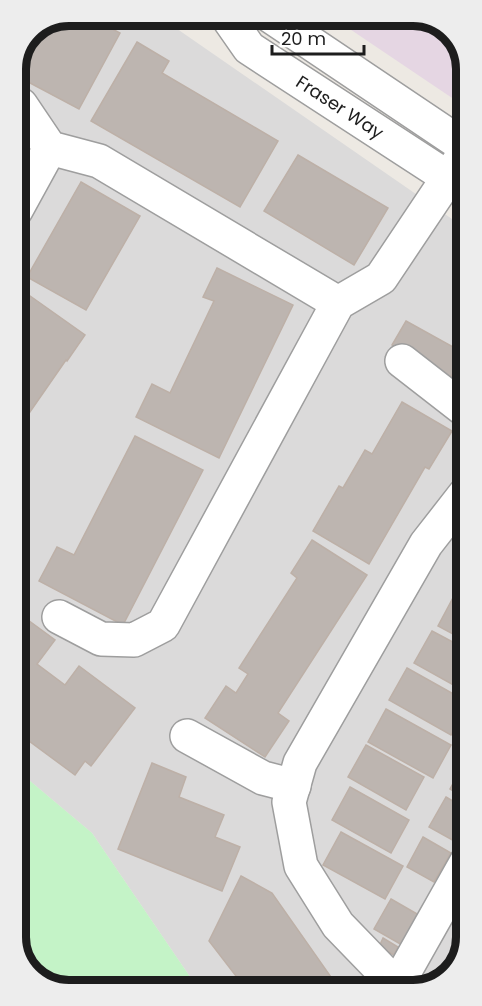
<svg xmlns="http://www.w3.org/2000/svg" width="482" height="1006" font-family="Poppins,sans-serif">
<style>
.residential{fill:#dbdada}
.industrial{fill:#e5d6e3}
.park{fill:#c4f3c7}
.building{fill:#bdb5b0;stroke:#bdb0a7;stroke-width:1.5}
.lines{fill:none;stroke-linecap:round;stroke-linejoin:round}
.minor-casing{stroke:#9e9e9e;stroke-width:36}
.minor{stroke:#fff;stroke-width:33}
.labels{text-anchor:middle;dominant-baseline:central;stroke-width:5;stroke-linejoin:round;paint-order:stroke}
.street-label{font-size:18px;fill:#1d1d1d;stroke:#fff}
.rim{fill:none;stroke:#1d1d1d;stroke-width:8}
</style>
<rect width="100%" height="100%" fill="#ede9e3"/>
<!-- residential -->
<polygon class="residential" points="69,15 157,15 465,228 467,941 456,970 431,988 199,990 92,833 17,770 15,65 31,30"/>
<!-- industrial -->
<polygon class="industrial" points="329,15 417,15 446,26 464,51 464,106"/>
<!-- park -->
<polygon class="park" points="17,770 92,833 199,990 65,991 36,980 18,955"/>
<!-- building -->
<g class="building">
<polygon points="69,15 84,22 87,15 120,33 79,109 15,75 15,65 31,30"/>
<polygon points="137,42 169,61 162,73 278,141 240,207 91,121"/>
<polygon points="298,155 388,208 354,265 264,211"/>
<polygon points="81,182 140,216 86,310 27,277"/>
<polygon points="217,268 293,305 219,458 136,417 152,384 170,393 214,301 203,297"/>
<polygon points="16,286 85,335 67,361 66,360 16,432"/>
<polygon points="406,321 464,353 451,377 392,345"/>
<polygon points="402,402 452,431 429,469 425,467 369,564 313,531 339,486 343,488 365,450 372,454"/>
<polygon points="135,436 203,470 123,625 39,581 57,547 74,555"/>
<polygon points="312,540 367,575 278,713 289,721 265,757 205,718 226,686 236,693 248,674 239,668 297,578 291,573"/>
<polygon points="466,574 466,591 458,587"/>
<polygon points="455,594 466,600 466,641 438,626"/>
<polygon points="17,612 55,640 37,664 65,685 79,666 135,708 91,766 85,761 75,775 17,732"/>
<polygon points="432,631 466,649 466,692 414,663"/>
<polygon points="407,668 466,701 466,708 451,735 389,700"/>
<polygon points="386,709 451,745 433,778 368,742"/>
<polygon points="366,745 424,777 406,810 348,777"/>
<polygon points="466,760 466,799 450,789"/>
<polygon points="152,763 186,777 179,797 224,815 215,837 240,847 222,891 118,849"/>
<polygon points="350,787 409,820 391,853 332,820"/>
<polygon points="446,797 466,809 467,824 456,842 429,827"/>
<polygon points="341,832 403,866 385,899 323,865"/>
<polygon points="423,837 451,853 434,882 407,867"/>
<polygon points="241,876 272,893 338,987 337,989 246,989 209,941"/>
<polygon points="391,899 419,915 402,945 374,929"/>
<polygon points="383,938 398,947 394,955 379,947"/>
<polygon points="457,943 464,948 456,970 446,977 440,973"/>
</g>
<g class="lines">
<defs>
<g id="minor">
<polyline points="226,15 249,48 464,188"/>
<polyline points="269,15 464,146"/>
<polyline points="15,101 21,105 50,148 99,161 338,303"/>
<polyline points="16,210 50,148"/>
<polyline points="402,361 465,410"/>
<polyline points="59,617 101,639 134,640 163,625 338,303 381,278 464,154"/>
<polyline points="187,736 263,778 294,786"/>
<polyline points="396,987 467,861"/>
<polyline points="399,988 338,925 301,866 289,802 300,763 426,544 465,494"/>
</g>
</defs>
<!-- minor casing -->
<use href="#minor" class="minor-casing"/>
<!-- minor -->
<use href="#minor" class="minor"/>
</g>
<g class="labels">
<!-- street labels -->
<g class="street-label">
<text transform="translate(340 107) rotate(33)">Fraser Way</text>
</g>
</g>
<!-- crop -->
<path d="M0 0H482V1006H0ZM69 26H413A43 43 0 0 1 456 69V937A43 43 0 0 1 413 980H69A43 43 0 0 1 26 937V69A43 43 0 0 1 69 26Z" fill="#ededed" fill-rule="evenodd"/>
<path class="rim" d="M69 26H413A43 43 0 0 1 456 69V937A43 43 0 0 1 413 980H69A43 43 0 0 1 26 937V69A43 43 0 0 1 69 26Z"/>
<!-- scale -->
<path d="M272 45v9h92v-9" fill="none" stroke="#1d1d1d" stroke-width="3"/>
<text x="281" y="45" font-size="18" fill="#1d1d1d" stroke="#ffffff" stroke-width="4.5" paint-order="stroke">20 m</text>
</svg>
